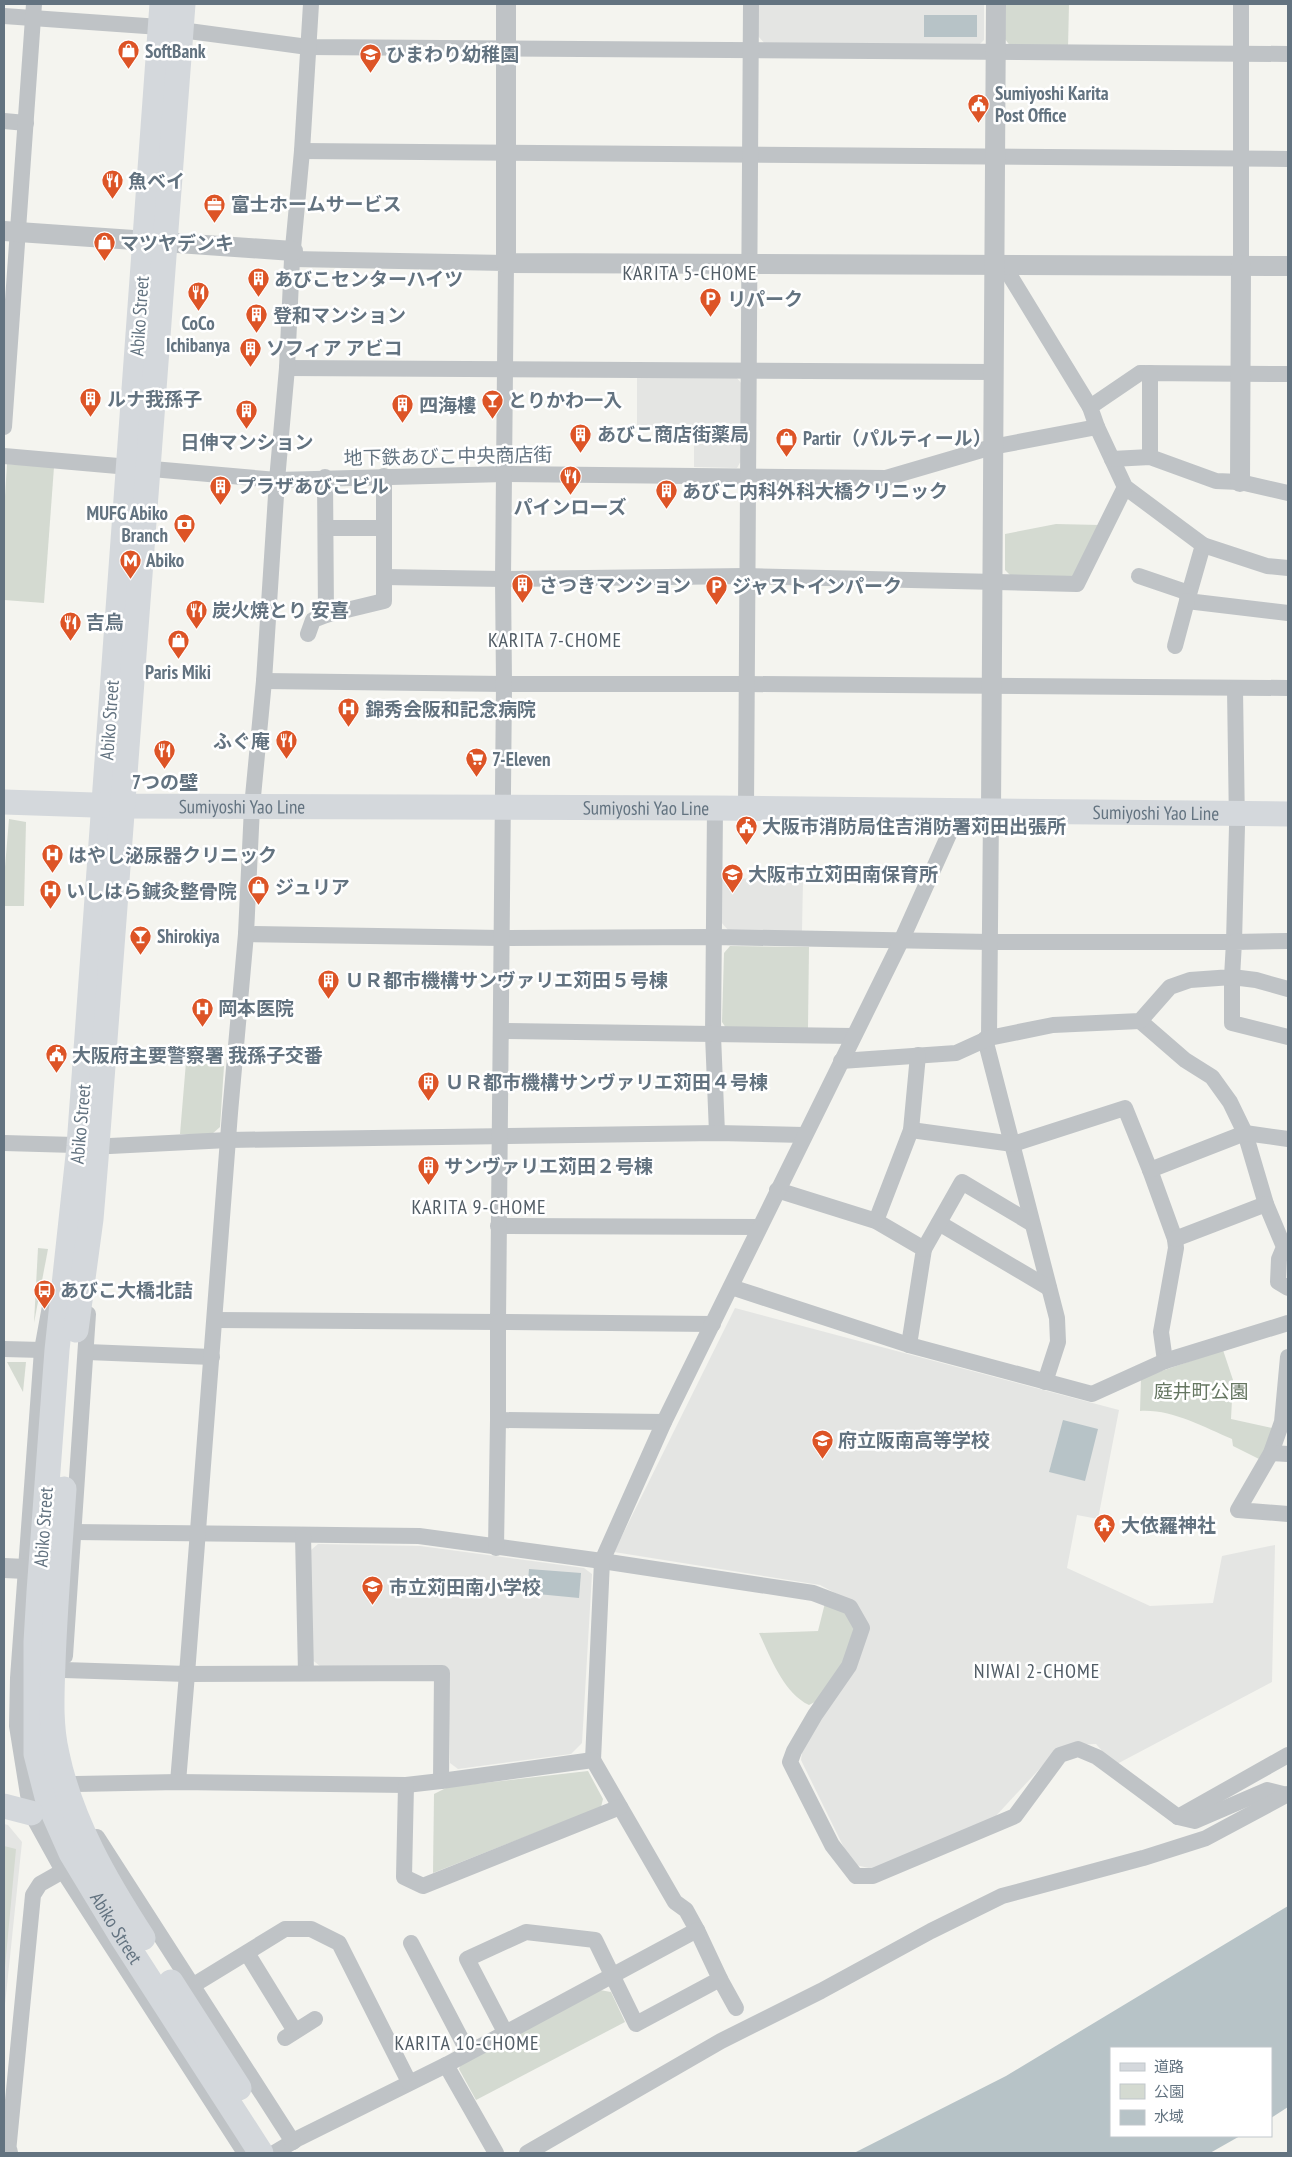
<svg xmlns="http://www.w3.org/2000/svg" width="1292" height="2157" font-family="'PT Sans Narrow','Noto Sans JP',sans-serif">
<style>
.built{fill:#e4e5e3}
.green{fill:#d4dad1}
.water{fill:#b7c3c7}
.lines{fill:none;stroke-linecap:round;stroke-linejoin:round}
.minor{stroke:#bfc3c6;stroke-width:16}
.tertiary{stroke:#bfc3c6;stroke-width:20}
.primary{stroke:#d4d8dc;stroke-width:25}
.labels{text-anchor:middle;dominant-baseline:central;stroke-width:5;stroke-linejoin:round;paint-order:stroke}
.poi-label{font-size:19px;font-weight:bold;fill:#637380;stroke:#fff;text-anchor:start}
.street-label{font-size:19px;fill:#637380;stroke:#fff}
.park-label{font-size:19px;fill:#667762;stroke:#fff}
.neighbourhood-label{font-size:20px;letter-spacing:1px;fill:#515c65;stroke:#fff}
</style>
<rect width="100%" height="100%" fill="#f4f4ef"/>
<!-- built -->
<g class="built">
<polygon points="758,4 984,4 984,40 978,46 765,44 758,36"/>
<polygon points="637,377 736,377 742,384 742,459 737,468 694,467 694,427 637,427"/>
<polygon points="721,878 803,880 802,931 728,930 721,922"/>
<polygon points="735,1308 1119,1410 1098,1519 1077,1515 1067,1568 1150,1606 1213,1603 1222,1556 1275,1545 1272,1682 1115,1765 1096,1744 1071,1745 1058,1749 994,1818 873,1869 856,1865 849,1858 801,1760 803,1744 856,1604 820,1585 614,1552"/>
<polygon points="318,1544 420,1546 584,1568 592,1574 582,1743 571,1754 458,1769 450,1763 448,1667 320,1666 311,1659 311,1550"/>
<polygon points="4,1824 8,1825 22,1842 4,2014"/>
</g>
<!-- green -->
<g class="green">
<polygon points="1006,4 1069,4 1068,48 1011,47 1005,39"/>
<polygon points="7,464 54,467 44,603 4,600 4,512"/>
<polygon points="1056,524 1100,525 1076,576 1011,576 1005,570 1005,534"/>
<polygon points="9,819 26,822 24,906 4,906 4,879"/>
<polygon points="730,946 809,947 808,1028 726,1028 722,1022 724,953"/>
<polygon points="186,1062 224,1066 220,1127 212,1134 180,1134"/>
<polygon points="38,1248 48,1249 34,1323"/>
<path d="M1223 1350 1233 1380 1231 1419 1277 1429 1261 1460 1233 1446 1232 1439C1203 1427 1172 1409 1140 1411L1141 1378Z"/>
<polygon points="7,1362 26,1362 23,1392"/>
<path d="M825 1603 844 1609 853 1623 855 1634 843 1662 823 1698 809 1705C783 1692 771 1658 759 1633L818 1631Z"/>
<polygon points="588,1771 603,1799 601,1807 433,1873 434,1794 448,1787"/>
<polygon points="4,1846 16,1849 4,1978"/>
<polygon points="594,1989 611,1992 625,2022 476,2100 459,2069 461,2063"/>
</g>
<!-- water -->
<g class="water">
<rect x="924" y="15" width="53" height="22"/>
<polygon points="1063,1420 1098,1429 1085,1481 1049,1472"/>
<polygon points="529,1569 581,1573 579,1598 527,1593"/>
<polygon points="1288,1906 1288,2107 1271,2118 1271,2048 1111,2048 1111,2136 1240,2136 1210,2153 854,2153 1006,2076"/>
</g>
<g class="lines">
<!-- minor -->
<g class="minor">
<polyline points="4,16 160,27"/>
<polyline points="181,30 308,47 1288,54"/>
<polyline points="4,121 26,123"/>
<polyline points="302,151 1288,159"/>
<polyline points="1004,266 1090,407"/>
<polyline points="1241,266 1241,4"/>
<polyline points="287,368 993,372"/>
<polyline points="4,427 34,4"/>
<polyline points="1097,427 1090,407 1140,373 1288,374"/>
<polyline points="4,456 277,480 505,474 886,478 992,447 1097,427 1125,487 1203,545 1187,601 1288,613"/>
<polyline points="1150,457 1150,373"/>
<polyline points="1112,459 1150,457 1216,481 1240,482 1288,493"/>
<polyline points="325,477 326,615"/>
<polyline points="327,528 384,528"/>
<polyline points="1203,545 1267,566 1288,568"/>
<polyline points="1139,576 1189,593"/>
<polyline points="384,577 503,579 746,576 1077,584 1125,487"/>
<polyline points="308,634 313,620 326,615 384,601 384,476"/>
<polyline points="1175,646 1187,601"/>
<polyline points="264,681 504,684 747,684 1288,688"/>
<polyline points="715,808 713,1035 717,1133"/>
<polyline points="746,809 751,4"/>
<polyline points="246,934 501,938 714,937 990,942 1234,942 1237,826 1235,689"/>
<polyline points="1288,989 1256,980 1232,977 1232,1023 1288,1037"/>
<polyline points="1140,1021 1185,1060 1212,1077 1230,1102 1245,1133 1266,1204 1284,1247 1279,1259 1278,1282 1288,1288"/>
<polyline points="501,1031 853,1036"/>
<polyline points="989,1038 991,812"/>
<polyline points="985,1039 1057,1318 1058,1342 1045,1382"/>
<polyline points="841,1061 956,1053 989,1038 1053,1025 1140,1021 1170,987 1190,980 1232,977 1234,942 1288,941"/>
<polyline points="911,1130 1013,1144 1125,1108 1150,1170 1175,1239 1176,1248 1161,1332 1165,1361"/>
<polyline points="4,1143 110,1146 228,1140 717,1133 804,1135"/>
<polyline points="1150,1170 1245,1133 1288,1139"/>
<polyline points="777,1190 876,1221 924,1249 909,1345"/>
<polyline points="876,1221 911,1130 918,1055"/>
<polyline points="939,1223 1049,1288"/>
<polyline points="498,1226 759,1227"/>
<polyline points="1175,1239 1266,1204"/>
<polyline points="924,1249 962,1182 1031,1223"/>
<polyline points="731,1287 909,1345 1092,1394 1165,1361 1288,1323"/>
<polyline points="53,1290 42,1350 18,1678 17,1726 31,1813 63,1871 245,2153"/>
<polyline points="215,1320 498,1322 504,684 503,579 506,263 292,259"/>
<polyline points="4,1349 42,1350"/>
<polyline points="87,1352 212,1357"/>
<polyline points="1288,1357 1282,1422 1271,1453 1238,1510 1288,1514"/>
<polyline points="498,1420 664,1422"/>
<polyline points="1271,1453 1288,1454"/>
<polyline points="73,1532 419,1536 602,1561 813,1593 850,1607 862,1628 849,1666 815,1715 794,1751 790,1762 832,1845 856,1876 873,1876 1015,1816 1060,1755 1078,1749 1097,1757 1178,1817 1288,1755"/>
<polyline points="303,1535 306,1673"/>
<polyline points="496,1548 498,1420 498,1322 713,1324"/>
<polyline points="65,1656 88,1314"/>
<polyline points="64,1670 187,1674 230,1113 246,934 252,807 264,681 277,480 287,368 292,259 302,151 311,4"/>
<polyline points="593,1760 602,1561 664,1422 902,939 959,812"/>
<polyline points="178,1782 187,1674 442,1673 441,1781 593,1760 675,1902 686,1910 697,1930 446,2065 299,2138 274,2153"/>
<polyline points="76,1784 178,1782 406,1785 441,1781"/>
<polyline points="406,1785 404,1877 423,1886 620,1807"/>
<polyline points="1178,1817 1195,1821 1267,1790 1287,1795"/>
<polyline points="97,1837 293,2142"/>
<polyline points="411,1943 468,2052"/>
<polyline points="247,1953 295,2031"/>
<polyline points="720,1979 736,2008"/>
<polyline points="192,1986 285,1929 311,1929 339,1943 409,2082"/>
<polyline points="505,2032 467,1959 526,1932 595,1940 636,2024 720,1979 697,1930"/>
<polyline points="285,2038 315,2019"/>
<polyline points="446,2065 496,2153"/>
<polyline points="8,2152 33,1895 40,1884 63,1871"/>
<polyline points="527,2153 721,2041 821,1991 931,1931 1002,1896 1143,1858 1206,1838 1288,1794"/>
</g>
<!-- tertiary -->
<g class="tertiary">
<polyline points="506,4 506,263 1288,266"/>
<polyline points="4,231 293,251"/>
<polyline points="1240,482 1241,266"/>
<polyline points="991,812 996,4"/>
<polyline points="4,1568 26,1569"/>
<polyline points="8,2153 8,2152"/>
</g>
<!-- primary -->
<g class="primary">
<path id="s1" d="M162 4 79 1146 57 1350 39 1592 36 1642V1754L48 1801 71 1853 123 1939 261 2153"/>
<path id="s2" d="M4 802 124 806 715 808 1288 814"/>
<polyline points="76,1330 91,1219 96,1159 183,4"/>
<path d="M64 1489C60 1547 55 1605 53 1663 52 1693 50 1725 57 1754 71 1821 106 1881 143 1938"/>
<polyline points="4,1806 31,1813"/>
<polyline points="171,1982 239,2088"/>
</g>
</g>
<!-- icons -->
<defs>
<symbol id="shop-pin" viewBox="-11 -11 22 30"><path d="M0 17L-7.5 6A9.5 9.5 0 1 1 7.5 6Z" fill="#dd5426" stroke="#fff"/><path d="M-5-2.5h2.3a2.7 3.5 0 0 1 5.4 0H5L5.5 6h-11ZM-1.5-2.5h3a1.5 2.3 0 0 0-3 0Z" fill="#fff"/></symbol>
<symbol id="school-pin" viewBox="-11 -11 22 30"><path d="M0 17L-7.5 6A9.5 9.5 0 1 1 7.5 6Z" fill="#dd5426" stroke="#fff"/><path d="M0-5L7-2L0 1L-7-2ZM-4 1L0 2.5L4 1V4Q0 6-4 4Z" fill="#fff"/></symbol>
<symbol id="civic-pin" viewBox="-11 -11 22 30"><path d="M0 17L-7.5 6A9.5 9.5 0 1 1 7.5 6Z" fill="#dd5426" stroke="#fff"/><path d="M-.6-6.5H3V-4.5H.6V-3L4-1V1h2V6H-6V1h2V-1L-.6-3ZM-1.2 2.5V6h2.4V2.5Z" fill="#fff"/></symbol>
<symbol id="restaurant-pin" viewBox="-11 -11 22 30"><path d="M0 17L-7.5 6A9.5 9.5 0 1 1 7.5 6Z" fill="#dd5426" stroke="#fff"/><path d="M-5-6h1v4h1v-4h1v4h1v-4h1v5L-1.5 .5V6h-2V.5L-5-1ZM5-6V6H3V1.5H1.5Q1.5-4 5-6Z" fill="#fff"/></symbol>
<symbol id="office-pin" viewBox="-11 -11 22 30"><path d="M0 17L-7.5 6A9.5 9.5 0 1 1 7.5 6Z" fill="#dd5426" stroke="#fff"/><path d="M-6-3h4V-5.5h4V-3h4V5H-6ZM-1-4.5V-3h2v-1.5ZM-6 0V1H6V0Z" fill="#fff"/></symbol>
<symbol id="building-pin" viewBox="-11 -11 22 30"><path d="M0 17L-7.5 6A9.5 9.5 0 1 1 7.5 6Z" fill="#dd5426" stroke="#fff"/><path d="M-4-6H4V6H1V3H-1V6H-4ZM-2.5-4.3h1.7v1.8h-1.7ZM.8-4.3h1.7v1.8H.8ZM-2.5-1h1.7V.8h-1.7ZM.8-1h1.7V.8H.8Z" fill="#fff"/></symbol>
<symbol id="parking-pin" viewBox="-11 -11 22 30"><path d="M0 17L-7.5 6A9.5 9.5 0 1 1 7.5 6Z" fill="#dd5426" stroke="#fff"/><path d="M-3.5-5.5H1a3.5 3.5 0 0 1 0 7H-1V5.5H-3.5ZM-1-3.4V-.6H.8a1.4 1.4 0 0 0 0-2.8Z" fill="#fff"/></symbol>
<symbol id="bar-pin" viewBox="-11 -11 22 30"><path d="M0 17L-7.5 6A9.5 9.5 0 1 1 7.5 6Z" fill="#dd5426" stroke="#fff"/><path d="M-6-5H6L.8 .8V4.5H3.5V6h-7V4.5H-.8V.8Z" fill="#fff"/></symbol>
<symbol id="bank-pin" viewBox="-11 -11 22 30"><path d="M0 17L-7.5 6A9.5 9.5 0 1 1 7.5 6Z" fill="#dd5426" stroke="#fff"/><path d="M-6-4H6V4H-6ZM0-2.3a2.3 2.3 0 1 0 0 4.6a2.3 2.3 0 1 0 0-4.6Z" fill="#fff"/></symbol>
<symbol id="metro-pin" viewBox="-11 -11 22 30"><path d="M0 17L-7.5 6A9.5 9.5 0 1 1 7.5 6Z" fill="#dd5426" stroke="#fff"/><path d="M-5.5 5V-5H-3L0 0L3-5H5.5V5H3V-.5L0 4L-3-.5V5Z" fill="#fff"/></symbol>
<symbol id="hospital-pin" viewBox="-11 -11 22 30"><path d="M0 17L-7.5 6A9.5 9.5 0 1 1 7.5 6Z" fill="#dd5426" stroke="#fff"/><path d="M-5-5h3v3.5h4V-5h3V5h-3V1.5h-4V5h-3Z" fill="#fff"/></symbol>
<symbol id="supermarket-pin" viewBox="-11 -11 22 30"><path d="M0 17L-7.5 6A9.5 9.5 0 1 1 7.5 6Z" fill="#dd5426" stroke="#fff"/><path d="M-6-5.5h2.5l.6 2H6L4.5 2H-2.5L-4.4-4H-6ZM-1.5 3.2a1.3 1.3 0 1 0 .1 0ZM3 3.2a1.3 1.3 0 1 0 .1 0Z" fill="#fff"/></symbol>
<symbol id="bus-pin" viewBox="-11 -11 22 30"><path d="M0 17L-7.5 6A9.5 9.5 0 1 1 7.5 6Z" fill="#dd5426" stroke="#fff"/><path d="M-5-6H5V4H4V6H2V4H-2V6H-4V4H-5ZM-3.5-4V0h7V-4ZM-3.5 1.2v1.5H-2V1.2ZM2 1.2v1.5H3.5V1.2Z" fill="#fff"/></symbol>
<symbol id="temple-pin" viewBox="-11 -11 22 30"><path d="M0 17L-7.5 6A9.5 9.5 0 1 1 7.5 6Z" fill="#dd5426" stroke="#fff"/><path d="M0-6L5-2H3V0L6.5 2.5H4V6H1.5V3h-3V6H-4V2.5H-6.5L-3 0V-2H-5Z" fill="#fff"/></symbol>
</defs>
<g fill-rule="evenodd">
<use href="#shop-pin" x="116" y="38" width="25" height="34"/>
<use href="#school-pin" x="358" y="42" width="25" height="34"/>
<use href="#civic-pin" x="966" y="92" width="25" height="34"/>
<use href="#restaurant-pin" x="100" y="168" width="25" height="34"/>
<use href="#office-pin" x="202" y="192" width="25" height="34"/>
<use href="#shop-pin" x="92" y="230" width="25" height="34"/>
<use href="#building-pin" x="246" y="266" width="25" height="34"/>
<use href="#restaurant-pin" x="186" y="280" width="25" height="34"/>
<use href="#parking-pin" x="698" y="286" width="25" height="34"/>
<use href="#building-pin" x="244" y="302" width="25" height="34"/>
<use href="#building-pin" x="238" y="336" width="25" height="34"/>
<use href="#building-pin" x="78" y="386" width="25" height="34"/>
<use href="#bar-pin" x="480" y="388" width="25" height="34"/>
<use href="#building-pin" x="390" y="392" width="25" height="34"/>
<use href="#building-pin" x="234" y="398" width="25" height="34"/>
<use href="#building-pin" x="568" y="422" width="25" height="34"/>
<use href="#shop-pin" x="774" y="426" width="25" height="34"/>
<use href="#restaurant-pin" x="558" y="464" width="25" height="34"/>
<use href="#building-pin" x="208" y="474" width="25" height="34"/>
<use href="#building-pin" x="654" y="478" width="25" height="34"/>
<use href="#bank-pin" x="172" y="512" width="25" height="34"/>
<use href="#metro-pin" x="118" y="548" width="25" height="34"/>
<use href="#building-pin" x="510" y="572" width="25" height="34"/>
<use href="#parking-pin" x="704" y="574" width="25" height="34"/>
<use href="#restaurant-pin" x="184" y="598" width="25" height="34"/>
<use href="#restaurant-pin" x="58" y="610" width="25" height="34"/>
<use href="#shop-pin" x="166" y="628" width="25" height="34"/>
<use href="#hospital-pin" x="336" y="696" width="25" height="34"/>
<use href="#restaurant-pin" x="274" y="728" width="25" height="34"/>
<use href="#restaurant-pin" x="152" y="738" width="25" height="34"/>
<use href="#supermarket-pin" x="464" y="746" width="25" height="34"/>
<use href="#civic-pin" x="734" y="814" width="25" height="34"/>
<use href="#hospital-pin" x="40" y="842" width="25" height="34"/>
<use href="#school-pin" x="720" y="862" width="25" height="34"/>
<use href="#shop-pin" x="246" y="874" width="25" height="34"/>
<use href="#hospital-pin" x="38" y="878" width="25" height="34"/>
<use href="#bar-pin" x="128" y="924" width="25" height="34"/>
<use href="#building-pin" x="316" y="968" width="25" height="34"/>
<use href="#hospital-pin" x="190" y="996" width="25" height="34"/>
<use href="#civic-pin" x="44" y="1042" width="25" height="34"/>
<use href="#building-pin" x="416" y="1070" width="25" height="34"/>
<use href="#building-pin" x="416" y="1154" width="25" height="34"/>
<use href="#bus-pin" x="32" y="1278" width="25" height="34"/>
<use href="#school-pin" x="810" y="1428" width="25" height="34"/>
<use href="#temple-pin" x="1092" y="1512" width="25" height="34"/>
<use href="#school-pin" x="360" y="1574" width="25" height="34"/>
</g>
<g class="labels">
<!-- poi labels -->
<g class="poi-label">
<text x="145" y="51">SoftBank</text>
<text x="386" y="54">ひまわり幼稚園</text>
<text x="995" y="93">Sumiyoshi Karita<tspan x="995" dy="22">Post Office</tspan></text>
<text x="128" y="181">魚ベイ</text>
<text x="231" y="204">富士ホームサービス</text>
<text x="120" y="243">マツヤデンキ</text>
<text x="274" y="279">あびこセンターハイツ</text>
<text x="727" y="299">リパーク</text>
<text x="273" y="315">登和マンション</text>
<text x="198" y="323" text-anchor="middle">CoCo<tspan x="198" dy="22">Ichibanya</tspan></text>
<text x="266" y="348">ソフィア アビコ</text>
<text x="107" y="399">ルナ我孫子</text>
<text x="508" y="400">とりかわ一入</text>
<text x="419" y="405">四海樓</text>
<text x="597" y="434">あびこ商店街薬局</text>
<text x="803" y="438">Partir（パルティール）</text>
<text x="247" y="442" text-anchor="middle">日伸マンション</text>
<text x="237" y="486">プラザあびこビル</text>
<text x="682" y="491">あびこ内科外科大橋クリニック</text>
<text x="570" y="507" text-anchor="middle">パインローズ</text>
<text x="168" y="513" text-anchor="end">MUFG Abiko<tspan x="168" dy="22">Branch</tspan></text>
<text x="146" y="560">Abiko</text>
<text x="539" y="585">さつきマンション</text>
<text x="732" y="586">ジャストインパーク</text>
<text x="212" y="610">炭火焼とり 安喜</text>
<text x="86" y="622">吉烏</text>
<text x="178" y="672" text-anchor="middle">Paris Miki</text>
<text x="365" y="709">錦秀会阪和記念病院</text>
<text x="270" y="741" text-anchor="end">ふぐ庵</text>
<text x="492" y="759">7-Eleven</text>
<text x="165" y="782" text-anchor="middle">7つの壁</text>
<text x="762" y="826">大阪市消防局住吉消防署苅田出張所</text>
<text x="68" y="855">はやし泌尿器クリニック</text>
<text x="748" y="874">大阪市立苅田南保育所</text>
<text x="275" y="887">ジュリア</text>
<text x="66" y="891">いしはら鍼灸整骨院</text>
<text x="157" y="936">Shirokiya</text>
<text x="345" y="980">ＵＲ都市機構サンヴァリエ苅田５号棟</text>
<text x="218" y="1008">岡本医院</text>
<text x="72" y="1055">大阪府主要警察署 我孫子交番</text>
<text x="445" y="1082">ＵＲ都市機構サンヴァリエ苅田４号棟</text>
<text x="444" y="1166">サンヴァリエ苅田２号棟</text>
<text x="60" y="1290">あびこ大橋北詰</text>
<text x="838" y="1440">府立阪南高等学校</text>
<text x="1121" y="1525">大依羅神社</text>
<text x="389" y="1587">市立苅田南小学校</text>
</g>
<!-- street labels -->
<g class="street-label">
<text transform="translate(139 316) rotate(-86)">Abiko Street</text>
<text transform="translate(448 456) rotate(-1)">地下鉄あびこ中央商店街</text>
<text transform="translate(109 720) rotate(-86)">Abiko Street</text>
<text stroke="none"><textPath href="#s2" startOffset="238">Sumiyoshi Yao Line</textPath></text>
<text stroke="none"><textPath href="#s2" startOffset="642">Sumiyoshi Yao Line</textPath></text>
<text stroke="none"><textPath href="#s2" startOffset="1152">Sumiyoshi Yao Line</textPath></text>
<text transform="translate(80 1124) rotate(-85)">Abiko Street</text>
<text transform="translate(43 1527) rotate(-86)">Abiko Street</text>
<text stroke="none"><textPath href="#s1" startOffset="1948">Abiko Street</textPath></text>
</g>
<!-- park labels -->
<g class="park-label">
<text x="1201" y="1391">庭井町公園</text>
</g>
<!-- neighbourhood labels -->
<g class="neighbourhood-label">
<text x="690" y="273">KARITA 5-CHOME</text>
<text x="555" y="640">KARITA 7-CHOME</text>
<text x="479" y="1207">KARITA 9-CHOME</text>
<text x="1037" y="1671">NIWAI 2-CHOME</text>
<text x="467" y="2043">KARITA 10-CHOME</text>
</g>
</g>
<!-- border -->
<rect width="1292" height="2157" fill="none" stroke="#637380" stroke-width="10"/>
<!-- legend -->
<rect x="1110" y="2047" width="162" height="90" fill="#ffffff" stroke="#c1c7cc"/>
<rect x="1120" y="2063" width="25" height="8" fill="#d4d8dc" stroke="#c1c7cc"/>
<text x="1154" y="2072" font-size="15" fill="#637380">道路</text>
<rect x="1120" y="2084" width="25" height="15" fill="#d4dad1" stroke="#c1c7cc"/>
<text x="1154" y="2097" font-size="15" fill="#637380">公園</text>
<rect x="1120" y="2110" width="25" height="15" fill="#b7c3c7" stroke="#c1c7cc"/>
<text x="1154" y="2122" font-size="15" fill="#637380">水域</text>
</svg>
